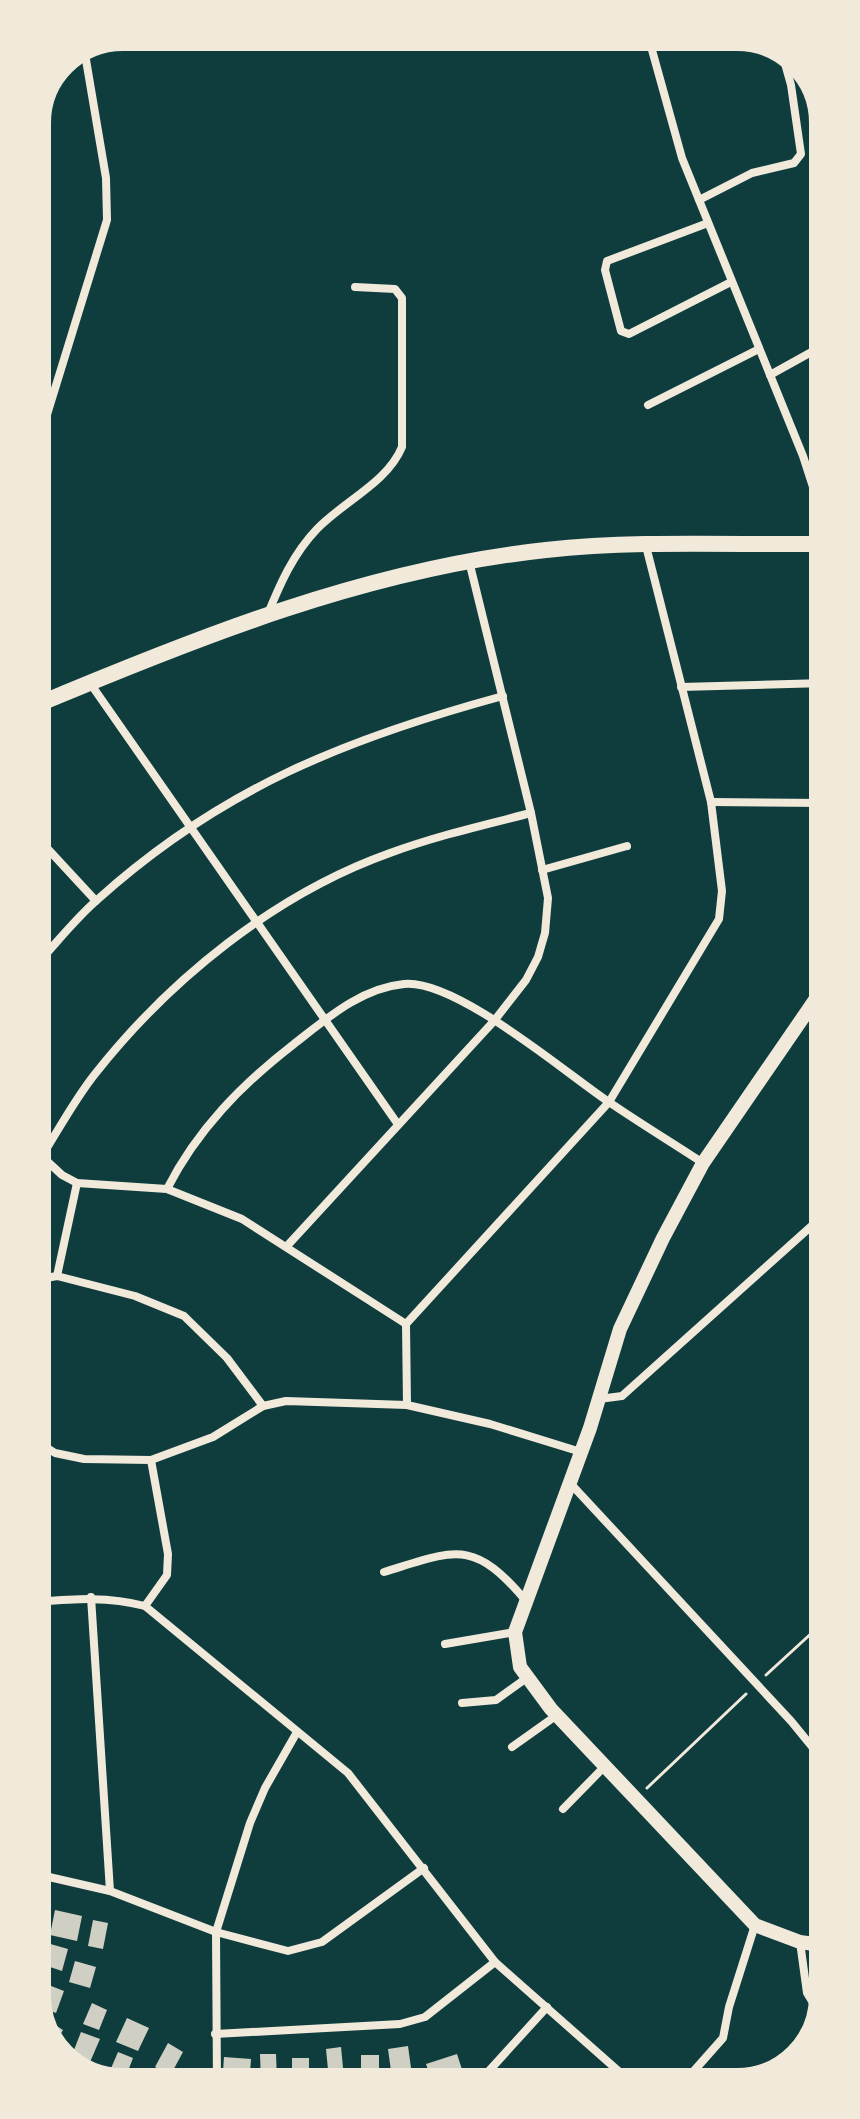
<svg xmlns="http://www.w3.org/2000/svg" width="860" height="2119" font-family="'Fira Sans',sans-serif">
<style>
.building{fill:#cfcfc3}
.lines{fill:none;stroke-linecap:round;stroke-linejoin:round}
.path{stroke:#f1e9da;stroke-width:3}
.minor{stroke:#f1e9da;stroke-width:8}
.secondary{stroke:#f1e9da;stroke-width:14}
.trunk{stroke:#f1e9da;stroke-width:16}
.rim{fill:none;stroke:#f1e9da;stroke-width:10}
</style>
<rect width="100%" height="100%" fill="#0f3d3e"/>
<!-- building -->
<g class="building">
<polygon points="36,1898 48,1901 40,1926 36,1925"/>
<polygon points="55,1910 82,1916 77,1941 50,1935"/>
<polygon points="93,1920 108,1923 103,1949 88,1946"/>
<polygon points="47,1943 68,1949 62,1971 41,1964"/>
<polygon points="75,1961 96,1967 90,1988 69,1982"/>
<polygon points="46,1984 64,1991 56,2013 37,2006"/>
<polygon points="92,2003 107,2010 99,2030 83,2024"/>
<polygon points="127,2018 149,2028 138,2051 116,2042"/>
<polygon points="49,2021 63,2030 53,2048 42,2032"/>
<polygon points="81,2032 100,2039 90,2062 72,2055"/>
<polygon points="168,2043 183,2052 170,2076 155,2067"/>
<polygon points="408,2046 411,2068 391,2071 388,2049"/>
<polygon points="341,2047 344,2078 329,2080 326,2049"/>
<polygon points="118,2052 133,2058 125,2079 109,2073"/>
<polygon points="260,2054 276,2054 277,2081 261,2082"/>
<polygon points="457,2054 466,2082 433,2085 426,2064"/>
<rect x="361" y="2055" width="18" height="22"/>
<polygon points="224,2057 251,2059 249,2086 222,2086"/>
<rect x="292" y="2058" width="17" height="22"/>
<polygon points="73,2062 90,2070 88,2076 70,2069"/>
<polygon points="507,2074 516,2084 496,2084"/>
<polygon points="151,2075 166,2084 164,2086 144,2087"/>
<polygon points="395,2076 412,2077 411,2085 394,2085"/>
</g>
<g class="lines">
<!-- path -->
<g class="path">
<polyline points="766,1675 827,1619"/>
<polyline points="647,1788 746,1694"/>
</g>
<!-- minor -->
<g class="minor">
<polyline points="647,32 682,158 803,456 824,521"/>
<polyline points="699,200 752,173 794,163 801,154 791,85 780,46"/>
<polyline points="708,223 607,261 605,270 621,331 629,334 731,282"/>
<polyline points="770,375 824,345"/>
<polyline points="648,405 759,349"/>
<polyline points="33,460 107,220 106,178 84,48"/>
<path d="M267 616C280 584 293 554 317 529 344 501 387 483 402 447V298L395 289 355 287"/>
<polyline points="90,683 397,1123"/>
<polyline points="681,687 825,683"/>
<polyline points="711,802 825,803"/>
<polyline points="34,834 96,901"/>
<polyline points="542,870 627,846"/>
<path d="M34 967C55 945 74 920 97 900 220 789 345 739 503 696"/>
<polyline points="35,1150 62,1175 77,1183 167,1189 242,1219 406,1324"/>
<path d="M42 1156C59 1129 75 1099 95 1074 170 979 275 894 390 853 436 836 484 825 531 813"/>
<path d="M167 1189C197 1130 241 1085 294 1044 326 1019 361 988 404 984 455 979 562 1070 606 1100 638 1122 671 1142 703 1163"/>
<polyline points="287,1246 494,1021 526,980 538,957 545,933 548,898 531,813 469,561"/>
<polyline points="57,1276 77,1183"/>
<polyline points="35,1280 57,1276 135,1296 184,1316 227,1358 263,1406"/>
<polyline points="599,1399 622,1396 826,1213"/>
<polyline points="407,1405 406,1324 609,1102 719,919 722,891 711,802 646,546"/>
<polyline points="35,1440 55,1453 84,1459 151,1460 213,1437 263,1406 286,1401 407,1405 490,1424 581,1452"/>
<polyline points="570,1483 791,1721 827,1765"/>
<path d="M384 1572C456 1550 473 1538 526 1601"/>
<polyline points="91,1597 110,1891"/>
<path d="M36 1602C74 1599 107 1596 145 1606L348 1773 495 1962 632 2083"/>
<polyline points="145,1606 167,1575 168,1554 151,1460"/>
<polyline points="445,1644 515,1632"/>
<polyline points="462,1703 496,1700 528,1677"/>
<polyline points="512,1747 557,1715"/>
<polyline points="563,1809 605,1766"/>
<polyline points="36,1874 110,1891 216,1932 288,1951 322,1942 424,1868"/>
<polyline points="800,1942 807,1993 821,2016"/>
<polyline points="215,2034 400,2024 425,2017 495,1962"/>
<polyline points="670,2083 692,2073 723,2038 729,2007 755,1925"/>
<polyline points="477,2084 547,2007"/>
<polyline points="217,2086 216,1932 250,1823 265,1788 297,1732"/>
</g>
<!-- secondary -->
<polyline class="secondary" points="826,984 703,1163 663,1238 620,1329 590,1428 515,1632 520,1667 551,1709 755,1925 800,1942 828,1946"/>
<!-- trunk -->
<path class="trunk" d="M34 706C198 637 368 569 546 550 638 540 732 545 824 544"/>
</g>
<!-- crop -->
<path d="M0 0H860V2119H0ZM123 46H737A77 77 0 0 1 814 123V1996A77 77 0 0 1 737 2073H123A77 77 0 0 1 46 1996V123A77 77 0 0 1 123 46Z" fill="#f1e9da" fill-rule="evenodd"/>
<path class="rim" d="M123 46H737A77 77 0 0 1 814 123V1996A77 77 0 0 1 737 2073H123A77 77 0 0 1 46 1996V123A77 77 0 0 1 123 46Z"/>
</svg>
